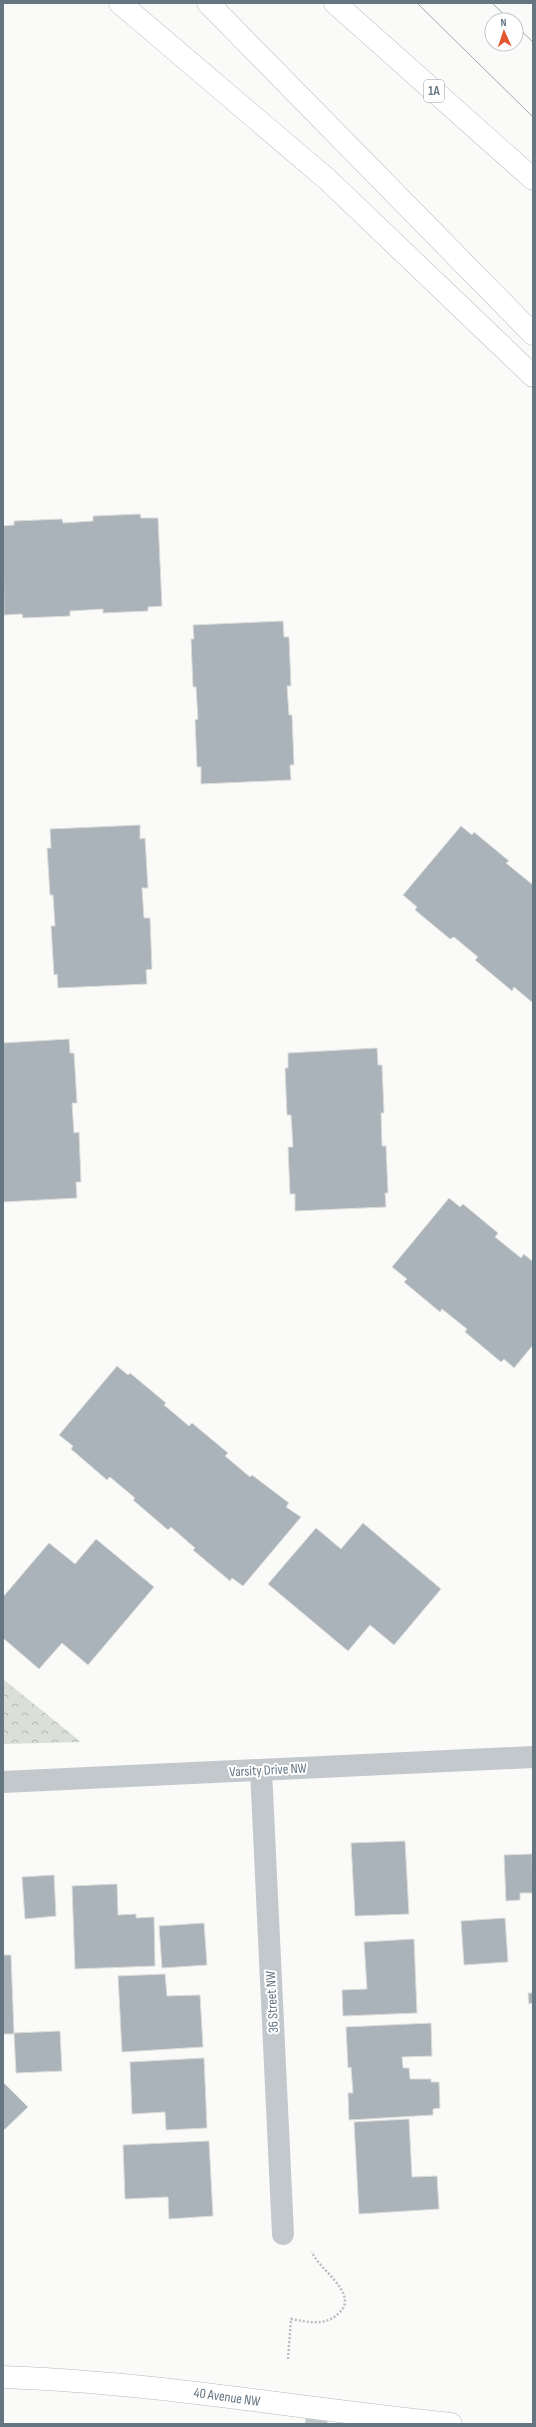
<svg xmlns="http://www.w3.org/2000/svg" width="536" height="2427" font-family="'Sofia Sans Condensed',sans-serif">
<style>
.park{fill:url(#park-crowns)}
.building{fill:#aab3b9;stroke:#dcdcda}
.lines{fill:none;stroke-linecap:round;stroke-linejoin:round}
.secondary-casing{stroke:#b3babf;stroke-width:23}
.highway-casing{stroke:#b4b9bd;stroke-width:23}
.path{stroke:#bbbfc2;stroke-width:2.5;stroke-dasharray:2 2;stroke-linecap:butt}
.street{stroke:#c3c8cc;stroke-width:22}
.secondary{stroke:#fff;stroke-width:22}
.highway{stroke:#fff;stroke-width:22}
.tram{stroke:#a2aab0;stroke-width:1}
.labels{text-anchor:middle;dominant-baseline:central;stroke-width:4;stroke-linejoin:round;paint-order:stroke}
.shield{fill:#fff;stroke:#939fa8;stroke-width:1}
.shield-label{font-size:13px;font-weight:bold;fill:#657683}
.street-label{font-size:14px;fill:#657683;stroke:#fff}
</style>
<defs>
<pattern id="park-crowns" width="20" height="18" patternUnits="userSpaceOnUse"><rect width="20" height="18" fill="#dadfd7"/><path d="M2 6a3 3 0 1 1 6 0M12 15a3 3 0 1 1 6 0" fill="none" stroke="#b4b9b4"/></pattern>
</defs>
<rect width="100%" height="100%" fill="#fafaf8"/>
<!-- park -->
<polygon class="park" points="3,1679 81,1742 3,1744"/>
<!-- building -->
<g class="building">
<polygon points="140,514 141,518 158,518 162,606 148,607 148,611 103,613 103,609 70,611 70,616 23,618 22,614 4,615 3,526 14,525 14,521 62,519 63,523 93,521 93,516"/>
<polygon points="283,621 284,637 289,637 291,686 287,686 289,715 292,715 294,765 290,765 291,780 201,784 201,767 197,767 195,720 198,719 196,687 193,687 191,639 194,639 193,625"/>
<polygon points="140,825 140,839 145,838 148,888 142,888 144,918 150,918 152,969 146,970 147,984 58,988 57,974 54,975 51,926 55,926 53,895 50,895 47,848 51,848 50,829"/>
<polygon points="461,826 472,835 474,832 509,861 506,863 533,885 533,1003 514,987 512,991 475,960 478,957 454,937 450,939 415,910 417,907 403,895"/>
<polygon points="69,1039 70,1053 74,1053 77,1103 72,1103 74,1133 79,1132 81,1182 76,1182 77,1198 3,1202 3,1043"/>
<polygon points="377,1048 378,1065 382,1065 384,1113 381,1113 382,1146 386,1146 388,1193 385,1193 386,1207 295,1211 295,1194 290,1194 288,1147 293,1147 291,1115 287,1115 285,1068 288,1068 288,1053"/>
<polygon points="449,1198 460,1207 463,1204 498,1233 495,1237 521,1258 524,1254 533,1262 533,1345 514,1368 504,1359 501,1362 465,1332 467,1329 442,1309 440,1312 404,1282 407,1279 392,1267"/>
<polygon points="117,1366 128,1375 130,1373 166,1403 164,1405 189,1426 192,1423 228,1453 225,1456 250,1477 252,1475 289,1503 286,1507 301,1517 243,1586 232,1578 230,1581 193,1550 195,1548 171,1527 168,1530 133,1500 135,1498 110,1477 107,1480 71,1449 73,1446 59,1435"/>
<polygon points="363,1523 441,1589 394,1645 370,1625 348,1651 268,1584 316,1528 341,1549"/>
<polygon points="96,1539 154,1587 88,1665 62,1643 39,1669 3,1638 3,1597 49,1543 75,1564"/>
<polygon points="405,1841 409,1914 355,1916 351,1843"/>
<polygon points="532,1854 533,1893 520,1893 520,1900 506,1901 504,1855"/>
<polygon points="54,1875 56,1916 25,1919 22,1877"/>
<polygon points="117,1884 118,1915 136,1914 136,1918 154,1917 155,1966 75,1969 72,1886"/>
<polygon points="505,1918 508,1962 464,1965 461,1921"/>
<polygon points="204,1923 207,1965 162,1968 159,1926"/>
<polygon points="414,1939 417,2013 343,2016 342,1990 367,1989 364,1942"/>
<polygon points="3,1955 11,1955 14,2034 3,2034"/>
<polygon points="165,1974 167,1996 200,1995 203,2047 122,2052 118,1976"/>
<polygon points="528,1993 533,1993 533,2003 529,2004"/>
<polygon points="431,2023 432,2056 402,2057 403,2068 409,2068 410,2079 431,2079 431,2082 439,2082 440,2108 433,2109 433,2115 349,2120 348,2093 353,2093 351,2067 348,2068 346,2027"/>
<polygon points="60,2031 62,2071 16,2073 14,2033"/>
<polygon points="204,2058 207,2128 166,2130 165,2112 132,2114 130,2062"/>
<polygon points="4,2083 28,2107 3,2131 3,2084"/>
<polygon points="409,2119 412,2177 437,2176 439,2209 359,2214 354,2122"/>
<polygon points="209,2141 213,2216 169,2219 168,2197 125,2199 123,2145"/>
</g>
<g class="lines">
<defs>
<g id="secondary">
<polyline points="120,3 328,180 533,376"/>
<path d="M3 2377C153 2382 301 2409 451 2424"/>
</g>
<g id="highway">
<polyline points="208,3 533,334"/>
<polyline points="335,3 533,179"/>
</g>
</defs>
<!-- secondary casing -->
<use href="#secondary" class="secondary-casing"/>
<!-- highway casing -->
<use href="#highway" class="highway-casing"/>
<!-- path -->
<path class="path" d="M288 2359 291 2319C309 2322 326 2327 340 2312 359 2293 318 2269 312 2252"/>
<!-- street -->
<g class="street">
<polyline points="261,1770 283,2234"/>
<polyline points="3,1782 533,1757"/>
<polyline points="316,2424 318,2409"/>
</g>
<!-- secondary -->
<use href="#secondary" class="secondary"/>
<!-- highway -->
<use href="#highway" class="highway"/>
<!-- tram -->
<g class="tram">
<polyline points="417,3 533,117"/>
<polyline points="492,3 510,20"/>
<polyline points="516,26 533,42"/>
</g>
</g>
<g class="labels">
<!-- shield labels -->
<rect class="shield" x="424" y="80" width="20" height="22" rx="3"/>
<g class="shield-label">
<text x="434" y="91">1A</text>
</g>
<!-- street labels -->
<g class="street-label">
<text transform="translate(268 1770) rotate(-3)">Varsity Drive NW</text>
<text transform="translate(272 2002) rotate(-93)">36 Street NW</text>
<text transform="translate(227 2397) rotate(8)">40 Avenue NW</text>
</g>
</g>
<!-- border -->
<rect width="536" height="2427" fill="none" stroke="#657683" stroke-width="8"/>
<!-- north arrow -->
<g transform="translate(504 32) rotate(357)"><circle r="19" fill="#ffffff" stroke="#c1c8cd"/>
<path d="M0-3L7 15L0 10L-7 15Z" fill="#e4572e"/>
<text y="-6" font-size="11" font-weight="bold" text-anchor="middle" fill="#657683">N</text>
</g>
</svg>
